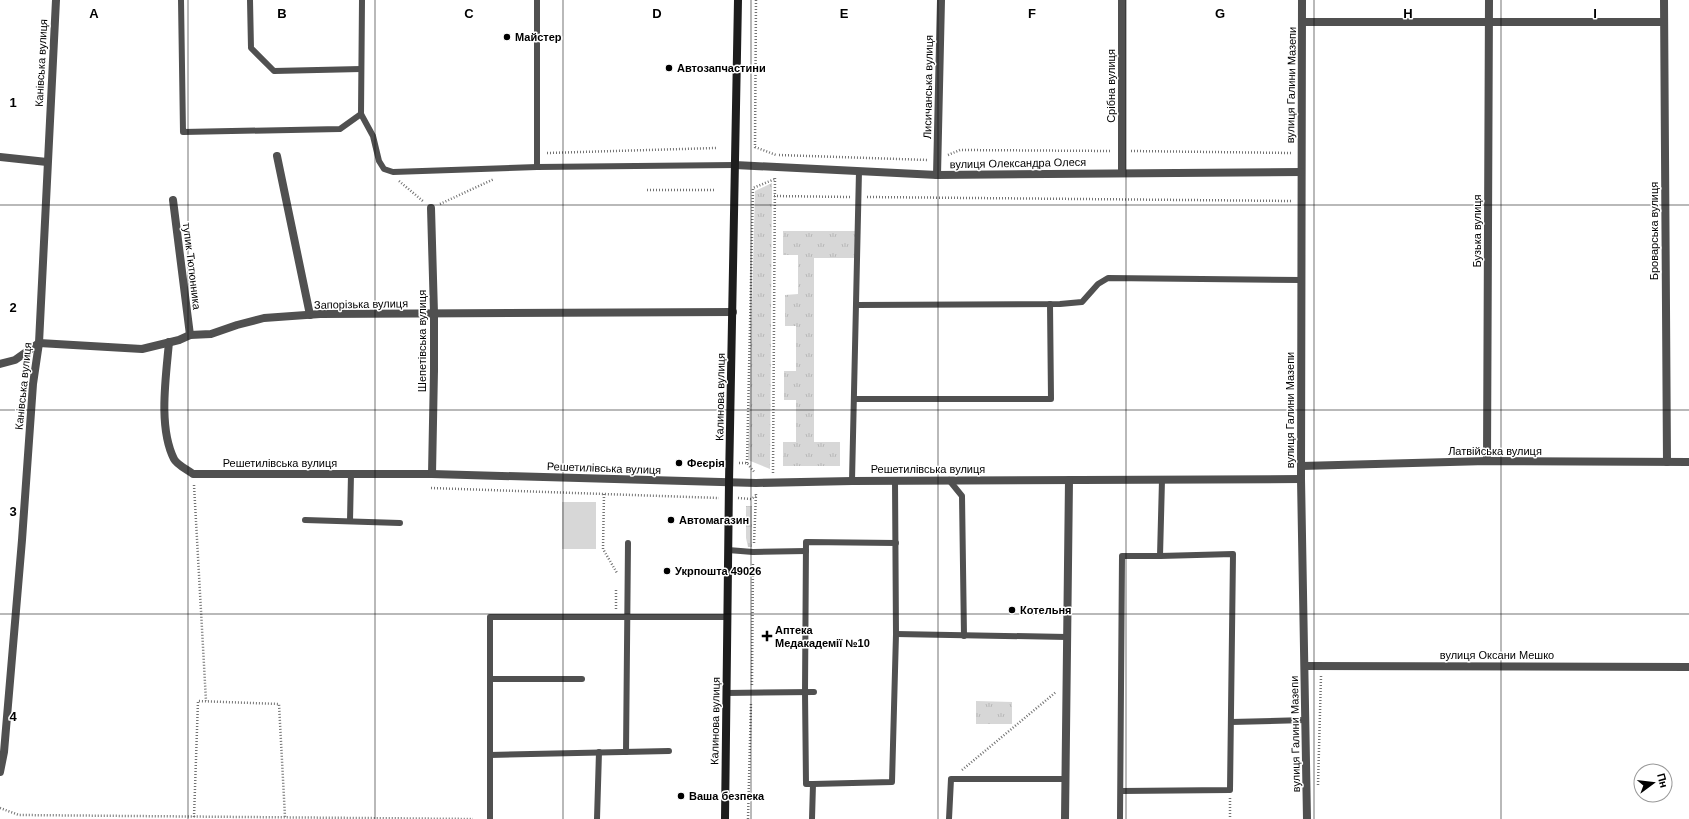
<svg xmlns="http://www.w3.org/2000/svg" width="1689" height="819" font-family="Arial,sans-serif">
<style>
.grass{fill:url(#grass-tufts)}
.pitch{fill:#d7d7d7}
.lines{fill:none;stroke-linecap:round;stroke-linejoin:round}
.path{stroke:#727272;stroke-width:2.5;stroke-dasharray:1 2;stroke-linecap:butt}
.service{stroke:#505050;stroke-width:6}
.pedestrian{stroke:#505050;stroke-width:8}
.minor{stroke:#505050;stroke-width:8}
.secondary{stroke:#1d1d1d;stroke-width:8}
.grid{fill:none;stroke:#000;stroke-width:1;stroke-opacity:0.55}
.poi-dot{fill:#000;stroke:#fff;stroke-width:1.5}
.labels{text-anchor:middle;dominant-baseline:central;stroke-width:3;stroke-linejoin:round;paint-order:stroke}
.poi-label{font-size:11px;font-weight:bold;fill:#000;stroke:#fff;text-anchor:start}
.street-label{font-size:11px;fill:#000;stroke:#fff}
.grid-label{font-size:13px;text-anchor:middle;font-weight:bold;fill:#000;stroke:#fff;stroke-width:3;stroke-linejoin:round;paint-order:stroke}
</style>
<defs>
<pattern id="grass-tufts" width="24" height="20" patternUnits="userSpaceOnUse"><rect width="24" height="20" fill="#d7d7d7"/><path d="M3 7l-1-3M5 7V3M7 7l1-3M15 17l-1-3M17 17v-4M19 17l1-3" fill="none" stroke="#b7b7b7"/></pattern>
</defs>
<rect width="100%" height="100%" fill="#fff"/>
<!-- grass -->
<g class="grass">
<polygon points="772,183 770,469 748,460 755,191"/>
<polygon points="783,231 856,231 856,258 814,258 814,442 840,442 840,466 783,466 783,442 796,442 796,400 784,400 784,371 796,371 796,326 785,326 785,295 798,294 798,255 783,255"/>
<polygon points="746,506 752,506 752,547 748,547 746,538"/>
<polygon points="976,701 1012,702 1012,724 976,724"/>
</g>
<!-- pitch -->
<rect class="pitch" x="562" y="502" width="34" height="47"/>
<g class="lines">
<!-- path -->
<g class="path">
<polyline points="756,0 755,147 776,155"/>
<polyline points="1131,151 1292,153"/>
<polyline points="547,153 716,148"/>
<polyline points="779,155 928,160"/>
<polyline points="948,155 960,150 1112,151"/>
<polyline points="399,181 424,202"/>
<polyline points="647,190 716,190"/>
<polyline points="774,196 850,197"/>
<polyline points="867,197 1292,201"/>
<polyline points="440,204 494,179"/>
<polyline points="710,462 720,462"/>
<polyline points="739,463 747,463 755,473"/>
<polyline points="747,463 753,188 775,179"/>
<polyline points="773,473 775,176"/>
<polyline points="194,485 206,701"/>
<polyline points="431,488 719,498"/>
<polyline points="604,494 603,549 617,573"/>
<polyline points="738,498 751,499 756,496"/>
<polyline points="754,543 756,494"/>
<polyline points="616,609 616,590"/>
<polyline points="752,685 753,562"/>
<polyline points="962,770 1056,692"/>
<polyline points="1318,785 1321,676"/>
<polyline points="1230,798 1230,819"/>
<polyline points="0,808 19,815 473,819"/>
<polyline points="194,817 198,701 279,704 285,817"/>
<polyline points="748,819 751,702"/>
</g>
<!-- service -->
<g class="service">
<polyline points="181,0 183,132 340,129 361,114"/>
<polyline points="250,0 251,48 274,71 361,69"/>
<polyline points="362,0 361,114 373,136 379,161 384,169 393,172 537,167 735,165"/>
<polyline points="537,167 537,0"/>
<polyline points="856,305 1060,304 1082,302 1098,284 1108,278 1301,280"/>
<polyline points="854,399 1051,399 1050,304"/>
<polyline points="949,480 962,496 964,636"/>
<polyline points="852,481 859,171"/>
<polyline points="305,520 400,523"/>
<polyline points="350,521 351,474"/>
<polyline points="728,550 753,552 806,551"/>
<polyline points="896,634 1067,637"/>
<polyline points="490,679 582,679"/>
<polyline points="726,693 814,692"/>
<polyline points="1231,722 1306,720"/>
<polyline points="626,752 628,543"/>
<polyline points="490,755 669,751"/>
<polyline points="813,784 892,782 896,634 895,481"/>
<polyline points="1121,791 1230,790 1233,554 1160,556 1162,480"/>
<polyline points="490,819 490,617 727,617"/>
<polyline points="597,819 599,752"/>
<polyline points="812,819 813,784 806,784 805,692 806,542 896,543"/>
<polyline points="949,819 951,779 1066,779"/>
<polyline points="1120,819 1122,556 1160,556"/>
</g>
<!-- pedestrian -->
<polyline class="pedestrian" points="434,313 434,370"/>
<!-- minor -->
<g class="minor">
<polyline points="1122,0 1122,173"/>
<polyline points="1302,0 1301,479 1307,819"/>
<polyline points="1664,0 1667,462"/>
<polyline points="1303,22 1664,22"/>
<polyline points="277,156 310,315"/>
<polyline points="0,157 47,162"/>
<polyline points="735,165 937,175 1301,172"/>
<polyline points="937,175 941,0"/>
<polyline points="173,200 190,335"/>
<polyline points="431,208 434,313"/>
<path d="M169 342C166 377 158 427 174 459 177 465 188 470 193 474H432L756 483 852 481 1301 479"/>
<polyline points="0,364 15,360 39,343 142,349 179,340 190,335 211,334 237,325 264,318 320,314 733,312"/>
<polyline points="1487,461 1489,0"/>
<polyline points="1301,466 1487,461 1689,462"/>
<polyline points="432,474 434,370"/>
<polyline points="1306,666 1689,667"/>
<polyline points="0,772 4,752 22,540 33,384 39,343 56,0"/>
<polyline points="1065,819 1069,480"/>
</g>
<!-- secondary -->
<polyline class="secondary" points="725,819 729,482 738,0"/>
</g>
<!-- grid -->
<path class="grid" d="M188 0V819M375 0V819M563 0V819M751 0V819M938 0V819M1126 0V819M1314 0V819M1501 0V819M0 205H1689M0 410H1689M0 614H1689"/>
<!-- markers -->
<g class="poi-dot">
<circle cx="507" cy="37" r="4"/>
<circle cx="669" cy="68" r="4"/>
<circle cx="679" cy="463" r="4"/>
<circle cx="671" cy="520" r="4"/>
<circle cx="667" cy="571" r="4"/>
<circle cx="1012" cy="610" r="4"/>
<path d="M765 630h4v4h4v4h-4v4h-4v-4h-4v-4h4z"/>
<circle cx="681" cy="796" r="4"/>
</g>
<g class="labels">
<!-- poi labels -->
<g class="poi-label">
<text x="515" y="37">Майстер</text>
<text x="677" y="68">Автозапчастини</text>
<text x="687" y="463">Феєрія</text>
<text x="679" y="520">Автомагазин</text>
<text x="675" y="571">Укрпошта 49026</text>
<text x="1020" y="610">Котельня</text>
<text x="775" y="630">Аптека<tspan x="775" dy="13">Медакадемії №10</tspan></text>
<text x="689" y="796">Ваша безпека</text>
</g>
<!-- street labels -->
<g class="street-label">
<text transform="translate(41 63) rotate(-87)">Канівська вулиця</text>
<text transform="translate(1291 85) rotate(-89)">вулиця Галини Мазепи</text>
<text transform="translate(1111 86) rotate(-90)">Срібна вулиця</text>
<text transform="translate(928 87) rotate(-89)">Лисичанська вулиця</text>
<text transform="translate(1018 163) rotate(-1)">вулиця Олександра Олеся</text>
<text transform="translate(1477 231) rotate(-90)">Бузька вулиця</text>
<text transform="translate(1654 231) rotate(-90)">Броварська вулиця</text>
<text transform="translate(192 266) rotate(83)">тупик Тютюнника</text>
<text transform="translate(361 304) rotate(-1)">Запорізька вулиця</text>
<text transform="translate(422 341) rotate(-90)">Шепетівська вулиця</text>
<text transform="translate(23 386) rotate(-84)">Канівська вулиця</text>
<text transform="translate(720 397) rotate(-89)">Калинова вулиця</text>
<text transform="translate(1290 410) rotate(-90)">вулиця Галини Мазепи</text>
<text x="1495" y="451">Латвійська вулиця</text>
<text x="280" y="463">Решетилівська вулиця</text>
<text transform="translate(604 468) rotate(2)">Решетилівська вулиця</text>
<text x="928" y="469">Решетилівська вулиця</text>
<text x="1497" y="655">вулиця Оксани Мешко</text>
<text transform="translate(715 721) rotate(-89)">Калинова вулиця</text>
<text transform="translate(1295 734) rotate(-91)">вулиця Галини Мазепи</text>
</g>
</g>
<g class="grid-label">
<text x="94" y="18">A</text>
<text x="282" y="18">B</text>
<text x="469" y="18">C</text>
<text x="657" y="18">D</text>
<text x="844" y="18">E</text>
<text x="1032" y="18">F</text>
<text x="1220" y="18">G</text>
<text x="1408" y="18">H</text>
<text x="1595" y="18">I</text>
<text x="13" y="107">1</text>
<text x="13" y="312">2</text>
<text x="13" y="516">3</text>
<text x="13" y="721">4</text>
</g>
<!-- north arrow -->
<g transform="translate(1653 783) rotate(75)"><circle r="19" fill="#ffffff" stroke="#999999"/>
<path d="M0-3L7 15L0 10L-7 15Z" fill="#000000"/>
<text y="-6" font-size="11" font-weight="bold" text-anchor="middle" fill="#000000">Пн</text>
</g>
</svg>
